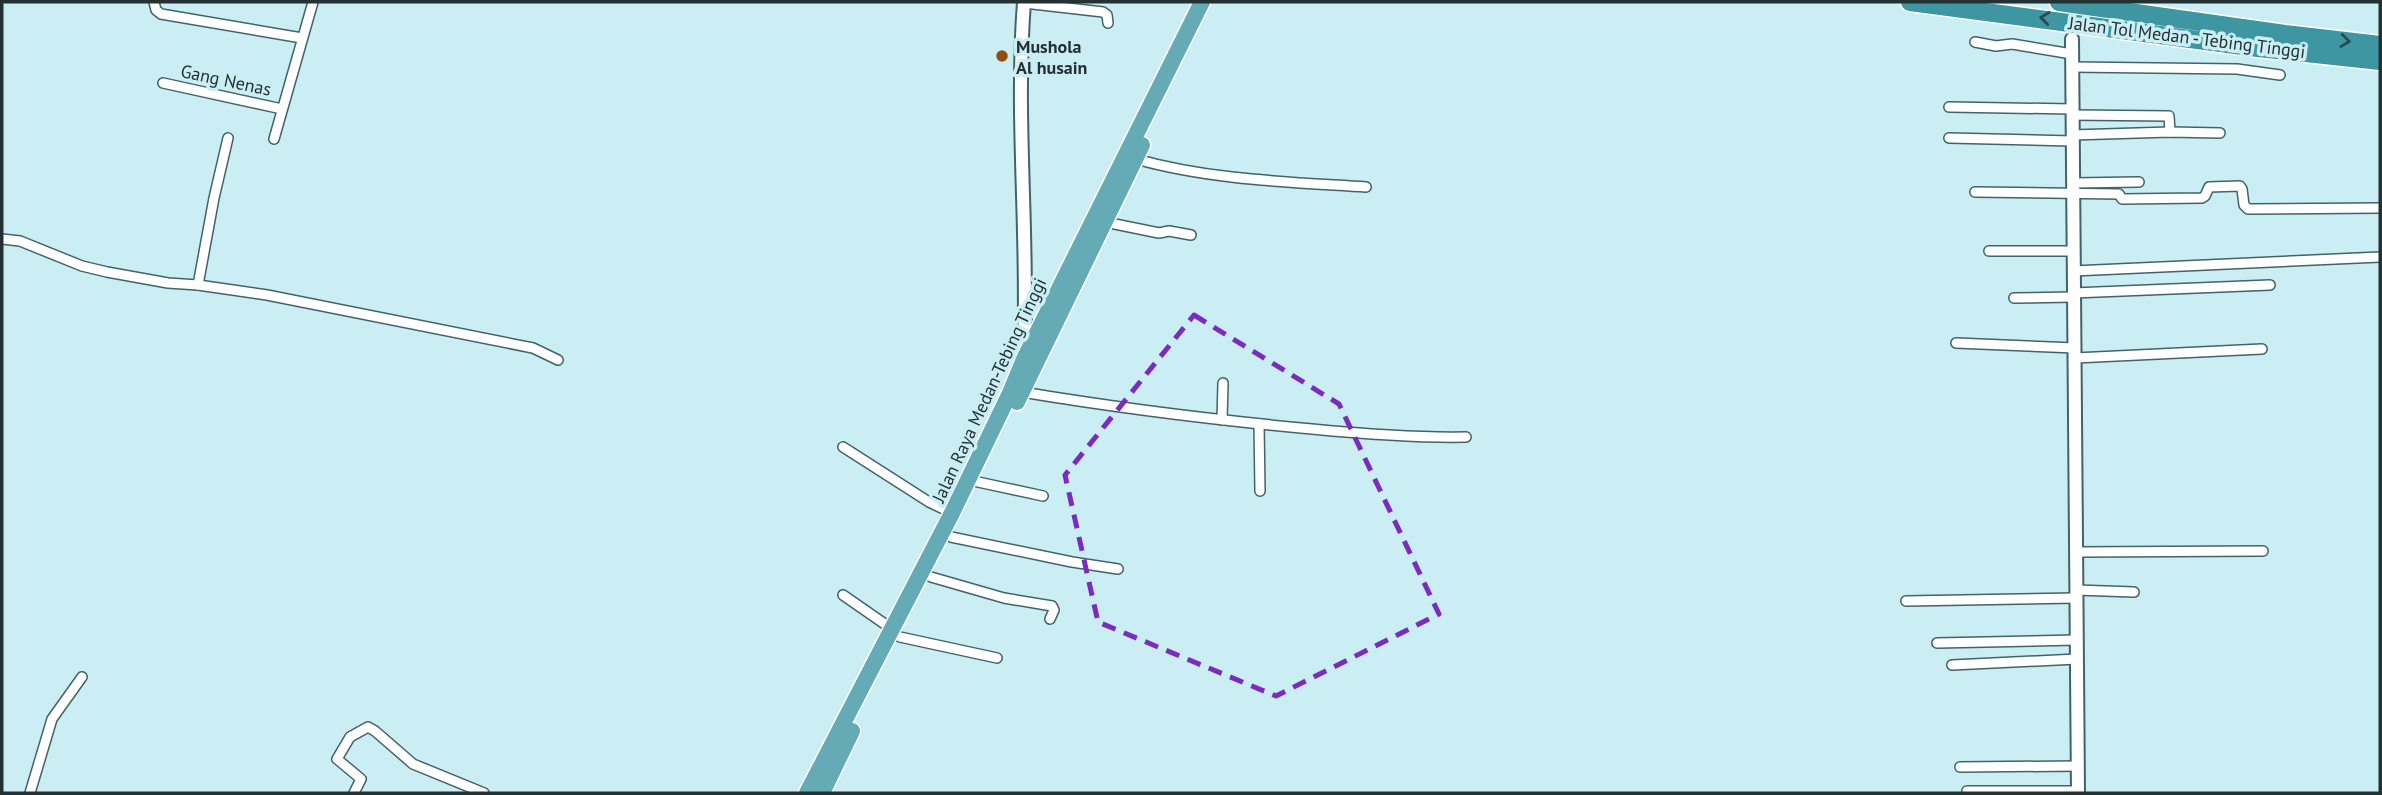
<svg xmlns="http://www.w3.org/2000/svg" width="2382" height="795" font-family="'PT Sans',sans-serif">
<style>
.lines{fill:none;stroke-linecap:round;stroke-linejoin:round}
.minor-casing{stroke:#426368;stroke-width:12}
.tertiary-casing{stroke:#426368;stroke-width:16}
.secondary-casing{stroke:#426368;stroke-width:16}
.trunk-casing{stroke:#fff;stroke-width:19}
.motorway-casing{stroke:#fff;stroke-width:21}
.minor{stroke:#fff;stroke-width:9}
.tertiary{stroke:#fff;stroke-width:12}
.secondary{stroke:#fff;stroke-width:12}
.trunk{stroke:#64abb6;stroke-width:16}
.motorway{stroke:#3e96a3;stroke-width:18}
.oneway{stroke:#2a4a4f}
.marked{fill:none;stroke:#7b2cbf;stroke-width:5;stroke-dasharray:14 9;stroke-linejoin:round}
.poi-dot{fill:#8d4f13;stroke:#caeef4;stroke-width:2.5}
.labels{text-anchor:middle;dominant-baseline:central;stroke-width:7;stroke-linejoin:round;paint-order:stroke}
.street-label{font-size:18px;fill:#233133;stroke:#caeef4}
.poi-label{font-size:18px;font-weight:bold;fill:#233133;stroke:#caeef4;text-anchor:start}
</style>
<rect width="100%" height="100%" fill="#caeef4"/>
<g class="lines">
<defs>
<g id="minor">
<polyline points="154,2 156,10 161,14 302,38"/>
<polyline points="1024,3 1103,12 1107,15 1108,23"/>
<polyline points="1975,42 1996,46 2012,44 2072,54"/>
<polyline points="2072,67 2237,69 2280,75"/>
<polyline points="163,83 282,109"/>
<polyline points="1949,107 2072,109"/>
<polyline points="2072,115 2169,116 2170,132"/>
<polyline points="2072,135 2170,132 2220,133"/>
<polyline points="1949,138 2072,141"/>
<polyline points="274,139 313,2"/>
<path d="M1136 159C1210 180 1289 182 1366 187"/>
<polyline points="2074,183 2139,182"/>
<polyline points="1975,192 2119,194 2122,199 2202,198 2205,196 2209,187 2240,186 2242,189 2244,205 2248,209 2380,208"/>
<polyline points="1105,222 1159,233 1169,231 1191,235"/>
<polyline points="2,239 20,241 82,266 107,272 168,283 198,285 267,295 533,348 558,360"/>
<polyline points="1989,251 2074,251"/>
<polyline points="2073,271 2380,257"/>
<polyline points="198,285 214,198 228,138"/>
<polyline points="2073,293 2270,285"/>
<polyline points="2014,298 2073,297"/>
<polyline points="1956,343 2075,348"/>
<polyline points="2075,358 2262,349"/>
<path d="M1022 392C1118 408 1215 420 1312 429 1364 434 1414 438 1466 437"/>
<polyline points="1222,420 1223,383"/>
<polyline points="1259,424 1260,491"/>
<polyline points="843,447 929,502 952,513"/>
<polyline points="978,482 1043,496"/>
<polyline points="951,537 1072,562 1118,569"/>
<polyline points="2076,552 2263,551"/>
<polyline points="931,577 1004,598 1052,606 1054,610 1050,619"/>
<polyline points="2076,590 2134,592"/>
<polyline points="843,595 892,629"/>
<polyline points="1906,601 2076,598"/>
<polyline points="900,637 997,658"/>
<polyline points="1937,643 2076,640"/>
<polyline points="1952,665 2077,659"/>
<polyline points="1960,767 2078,766"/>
<polyline points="1967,791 2078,791"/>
<polyline points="30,793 52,719 82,677"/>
<polyline points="354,793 361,779 337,759 350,737 368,727 375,731 413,764 484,793"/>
</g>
<polyline id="tertiary" points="2072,39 2078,793"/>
<path id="secondary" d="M1024 2C1015 119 1029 237 1024 355"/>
<g id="trunk">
<polyline points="1017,402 1142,145"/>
<polyline points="807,793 952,513 1010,393 1024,359 1202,2"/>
<polyline points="822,793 852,731"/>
</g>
<g id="motorway">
<polyline points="1910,2 2258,48 2380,61"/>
<polyline points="2059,2 2285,34 2380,45"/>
</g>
</defs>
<!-- minor casing -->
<use href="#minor" class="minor-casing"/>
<!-- tertiary casing -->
<use href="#tertiary" class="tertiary-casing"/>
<!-- secondary casing -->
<use href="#secondary" class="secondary-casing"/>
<!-- trunk casing -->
<use href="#trunk" class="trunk-casing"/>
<!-- motorway casing -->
<use href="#motorway" class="motorway-casing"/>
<!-- minor -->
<use href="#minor" class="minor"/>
<!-- tertiary -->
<use href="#tertiary" class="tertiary"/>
<!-- secondary -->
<use href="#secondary" class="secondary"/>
<!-- trunk -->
<use href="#trunk" class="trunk"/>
<!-- motorway -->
<use href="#motorway" class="motorway"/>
</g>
<!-- one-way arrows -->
<defs><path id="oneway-chevron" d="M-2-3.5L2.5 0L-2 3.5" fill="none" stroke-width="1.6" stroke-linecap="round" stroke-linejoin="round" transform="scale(1.75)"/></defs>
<g class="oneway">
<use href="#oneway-chevron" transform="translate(2045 18) rotate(-173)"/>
<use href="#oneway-chevron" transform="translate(2345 41) rotate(7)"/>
</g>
<!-- marked area -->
<path class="marked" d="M1194 315 1339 404 1439 614 1276 696 1098 622 1065 475Z"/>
<!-- markers -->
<circle class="poi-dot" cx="1002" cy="56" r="7"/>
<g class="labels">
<!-- street labels -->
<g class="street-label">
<text transform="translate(2187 37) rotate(7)">Jalan Tol Medan - Tebing Tinggi</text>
<text transform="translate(226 80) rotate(12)">Gang Nenas</text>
<text transform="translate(989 390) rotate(-65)">Jalan Raya Medan-Tebing Tinggi</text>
</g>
<!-- poi labels -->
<g class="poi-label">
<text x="1016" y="46">Mushola<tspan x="1016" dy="21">Al husain</tspan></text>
</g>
</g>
<!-- border -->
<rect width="2382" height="795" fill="none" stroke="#233133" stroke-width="7"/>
</svg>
